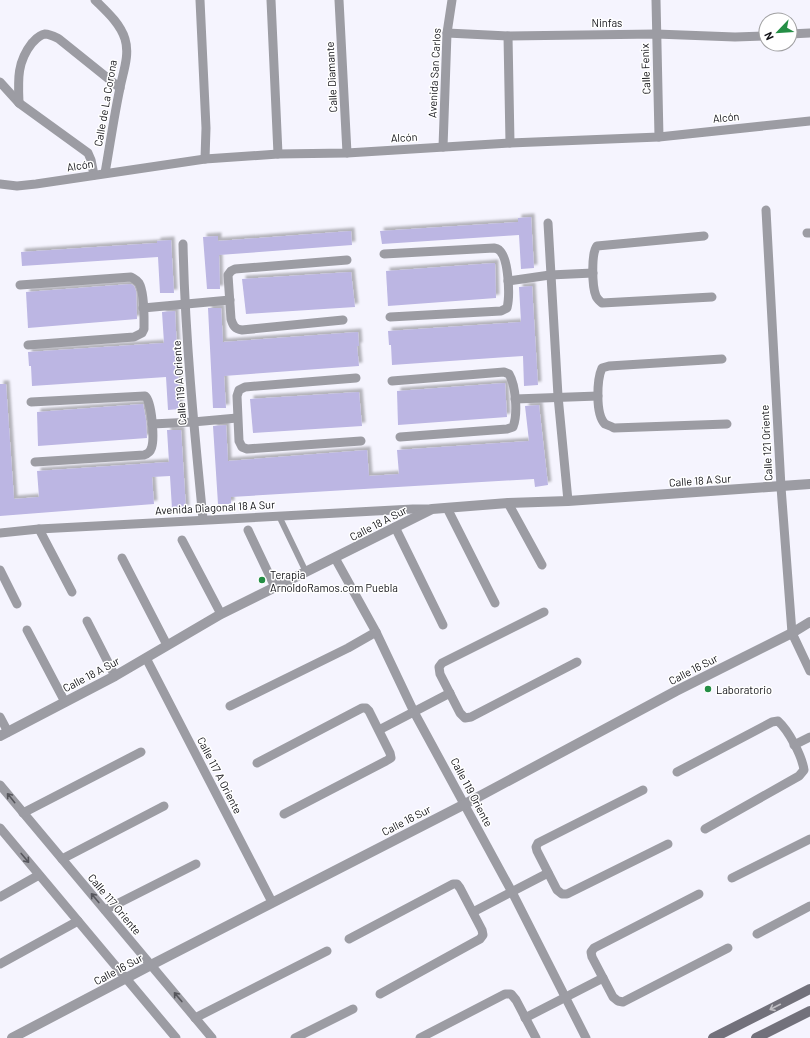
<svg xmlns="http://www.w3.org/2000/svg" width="810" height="1038" font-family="Barlow,sans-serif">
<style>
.building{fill:#bcb6e3;filter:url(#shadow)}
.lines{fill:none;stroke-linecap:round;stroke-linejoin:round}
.pedestrian{stroke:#9c9ca3;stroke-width:6}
.minor{stroke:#9c9ca3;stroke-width:9}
.tertiary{stroke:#9c9ca3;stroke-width:10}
.secondary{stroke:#72717b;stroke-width:10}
.oneway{stroke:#56565c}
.oneway2{stroke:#c0bfc4}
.poi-dot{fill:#248e45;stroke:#fff;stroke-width:1.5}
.labels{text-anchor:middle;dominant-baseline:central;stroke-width:3;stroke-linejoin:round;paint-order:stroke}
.street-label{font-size:11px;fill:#111116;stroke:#fff}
.poi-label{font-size:11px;fill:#111116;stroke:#fff;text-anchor:start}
</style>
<defs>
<filter id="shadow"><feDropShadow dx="3.5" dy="-3.5" stdDeviation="1" flood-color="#0004"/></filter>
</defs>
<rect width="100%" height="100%" fill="#f5f4fe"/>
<!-- building -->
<g class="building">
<polygon points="531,217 534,268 521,269 519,235 382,244 380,231 518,222 518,218"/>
<polygon points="351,231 352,245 219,255 220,289 207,289 203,237 218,236 218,241"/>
<polygon points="171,240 174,293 160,293 158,257 22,266 21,252 157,243 157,241"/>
<polygon points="495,263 496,298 388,306 386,271"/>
<polygon points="351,272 355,307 246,314 242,279"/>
<polygon points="131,284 134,286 136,291 137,319 28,328 26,292"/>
<polygon points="532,286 538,385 524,386 523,356 392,365 391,345 389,345 388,331 521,322 519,287"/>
<polygon points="208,308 221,308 223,342 358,332 359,346 357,346 359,366 224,376 226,408 213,408"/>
<polygon points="175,311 180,409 168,410 166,377 32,386 31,366 29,366 28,352 164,343 162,312"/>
<polygon points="505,383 507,417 398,425 397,391"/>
<polygon points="0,384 6,384 14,499 39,497 37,471 169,462 167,430 181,430 186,509 172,509 170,476 152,477 154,504 0,516"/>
<polygon points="359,392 362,426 253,433 250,399"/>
<polygon points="143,404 146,420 147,438 38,446 37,412"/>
<polygon points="539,405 548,485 535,487 534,479 231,497 231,504 218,504 213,426 226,425 228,461 367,450 369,476 399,474 397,450 529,441 525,406"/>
</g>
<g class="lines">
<!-- pedestrian -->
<polyline class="pedestrian" points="279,516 306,572"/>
<!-- minor -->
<g class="minor">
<path d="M95 0C106 11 120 23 125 39 130 55 123 72 120 88 114 116 110 145 105 173"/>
<polyline points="200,0 206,128 205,159"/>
<polyline points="271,0 278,154"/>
<polyline points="339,0 347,153"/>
<polyline points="656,0 659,137"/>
<polyline points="447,33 508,36 656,34 735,37 766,36"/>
<polyline points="790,34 810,33"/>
<polyline points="508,36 510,143"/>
<polyline points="0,82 19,103 88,153 91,160 94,175"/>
<path d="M19 103C18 79 17 62 32 43 36 39 39 35 45 34 50 34 55 37 59 39L120 88"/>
<polyline points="443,147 447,33 452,0"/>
<polyline points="0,184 17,186 36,184 205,159 278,154 347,153 510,143 659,137 810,121"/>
<polyline points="766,210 781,487 792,633 810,671"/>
<polyline points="548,223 558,396 568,501"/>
<polyline points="807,233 810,233"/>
<path d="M704 236 597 246C591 253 592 287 596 296 597 299 600 301 602 303L712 297"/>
<path d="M183 244C185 336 194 428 203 519"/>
<path d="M384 254 494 248C494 248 499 249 499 250 509 258 510 296 507 308L501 311 390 317"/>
<polyline points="508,281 550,275 593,273"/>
<path d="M20 285 131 277C134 279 137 280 139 283 145 293 144 318 144 329L142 333 134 337 28 345"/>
<polyline points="143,308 230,300"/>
<path d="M343 320 242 330C235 329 233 326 231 319L228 275 231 271 235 269 347 260"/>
<path d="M722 359 609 366 602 368C597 379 595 414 605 424 607 425 611 426 614 428L727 424"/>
<polyline points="356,378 245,387 239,390 237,396 239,441 242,447 247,449 361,441"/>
<path d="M392 381 504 372 509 374C516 386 518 414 513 427L507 429 400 437"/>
<polyline points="515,399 598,396"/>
<path d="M31 402 145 396C152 401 155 441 151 449 150 453 147 454 144 455L35 462"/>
<polyline points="152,424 193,422 237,418"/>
<polyline points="508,503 542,565"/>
<polyline points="447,508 495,603"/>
<polyline points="395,527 443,625"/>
<polyline points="39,529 72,592"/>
<polyline points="248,530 275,587"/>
<polyline points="0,533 39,529 413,509 432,509"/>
<polyline points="182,540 221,614"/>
<polyline points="122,558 167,645"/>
<polyline points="335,558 376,632 414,712 512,892 586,1038"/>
<polyline points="0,570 17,604"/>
<polyline points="544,612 442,663 439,667 440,674 460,713 465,718 471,717 577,662"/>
<polyline points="87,621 115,676"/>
<polyline points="27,630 65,702"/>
<polyline points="146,658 272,902"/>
<polyline points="230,706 348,648 376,632"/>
<polyline points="0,717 8,732"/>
<polyline points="379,730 450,693"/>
<polyline points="794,745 810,737"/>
<polyline points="257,763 362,708 366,708 369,711 390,753 391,758 386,761 284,814"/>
<path d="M677 772 772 722 778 721C789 731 802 756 804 770L799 776 705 829"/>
<polyline points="0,785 212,1038"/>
<polyline points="643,790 538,843 536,847 537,851 557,890 562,894 567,894 668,844"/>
<polyline points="23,813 141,752"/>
<polyline points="0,828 176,1038"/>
<polyline points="62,859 164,806"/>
<polyline points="732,878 810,839"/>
<polyline points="699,894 594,948 591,952 592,957 613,997 618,1001 623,1002 728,948"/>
<polyline points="0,897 39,875"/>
<polyline points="105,910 196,864"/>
<polyline points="473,912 548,873"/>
<polyline points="757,934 810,906"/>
<polyline points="349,939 453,884 457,884 460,888 482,930 483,935 480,939 380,994"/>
<polyline points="0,964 78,921"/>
<polyline points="195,1018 327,951"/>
<polyline points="525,1018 603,978"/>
<polyline points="295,1038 353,1009"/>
<polyline points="420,1038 505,994 511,994 516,1000 536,1038"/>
</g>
<!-- tertiary -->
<g class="tertiary">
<polyline points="0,736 115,676 221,614 432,509 508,503 568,501 810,484"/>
<polyline points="12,1038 151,965 465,804 676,691 792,633 810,622"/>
</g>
<!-- secondary -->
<g class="secondary">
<polyline points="713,1038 810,989"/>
<polyline points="756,1038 810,1011"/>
</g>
</g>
<!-- one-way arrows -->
<defs><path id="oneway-shaft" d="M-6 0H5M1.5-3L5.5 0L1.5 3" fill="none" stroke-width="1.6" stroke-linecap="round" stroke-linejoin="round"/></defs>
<g class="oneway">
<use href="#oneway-shaft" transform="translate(11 798) rotate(-129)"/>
<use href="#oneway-shaft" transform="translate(25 858) rotate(50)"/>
<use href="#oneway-shaft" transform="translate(95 898) rotate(-130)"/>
<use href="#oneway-shaft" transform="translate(178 997) rotate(-130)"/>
</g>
<use class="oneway2" href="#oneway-shaft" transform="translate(775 1007) rotate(153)"/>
<!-- markers -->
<g class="poi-dot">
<circle cx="262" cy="580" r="4"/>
<circle cx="708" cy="689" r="4"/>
</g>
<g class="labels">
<!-- street labels -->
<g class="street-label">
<text x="607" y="22">Ninfas</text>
<text transform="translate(645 69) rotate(-92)">Calle Fenix</text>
<text transform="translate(434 73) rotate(-87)">Avenida San Carlos</text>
<text transform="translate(331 77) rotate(-93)">Calle Diamante</text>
<text transform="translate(105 103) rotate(-80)">Calle de La Corona</text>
<text transform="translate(726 117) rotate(-6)">Alcón</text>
<text transform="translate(404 137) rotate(-3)">Alcón</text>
<text transform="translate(80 165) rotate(-9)">Alcón</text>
<text transform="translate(179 383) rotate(-94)">Calle 119 A Oriente</text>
<text transform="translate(766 443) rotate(-93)">Calle 121 Oriente</text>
<text transform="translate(700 480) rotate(-4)">Calle 18 A Sur</text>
<text transform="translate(215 507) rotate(-3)">Avenida Diagonal 18 A Sur</text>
<text transform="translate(378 523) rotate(-27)">Calle 18 A Sur</text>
<text transform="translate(693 669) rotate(-27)">Calle 16 Sur</text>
<text transform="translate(91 674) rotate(-28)">Calle 18 A Sur</text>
<text transform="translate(220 775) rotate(63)">Calle 117 A Oriente</text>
<text transform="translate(472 792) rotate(62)">Calle 119 Oriente</text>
<text transform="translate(406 820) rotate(-27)">Calle 16 Sur</text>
<text transform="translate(115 904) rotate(50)">Calle 117 Oriente</text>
<text transform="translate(118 969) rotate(-28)">Calle 16 Sur</text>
</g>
<!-- poi labels -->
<g class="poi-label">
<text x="270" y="574">Terapia<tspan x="270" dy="13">ArnoldoRamos.com Puebla</tspan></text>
<text x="716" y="689">Laboratorio</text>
</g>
</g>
<!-- north arrow -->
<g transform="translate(778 32) rotate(245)"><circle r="19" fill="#ffffff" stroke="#a0a0a2"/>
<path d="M0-3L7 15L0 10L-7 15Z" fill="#248e45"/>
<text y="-6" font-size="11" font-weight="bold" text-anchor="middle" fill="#111116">N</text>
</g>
</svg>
